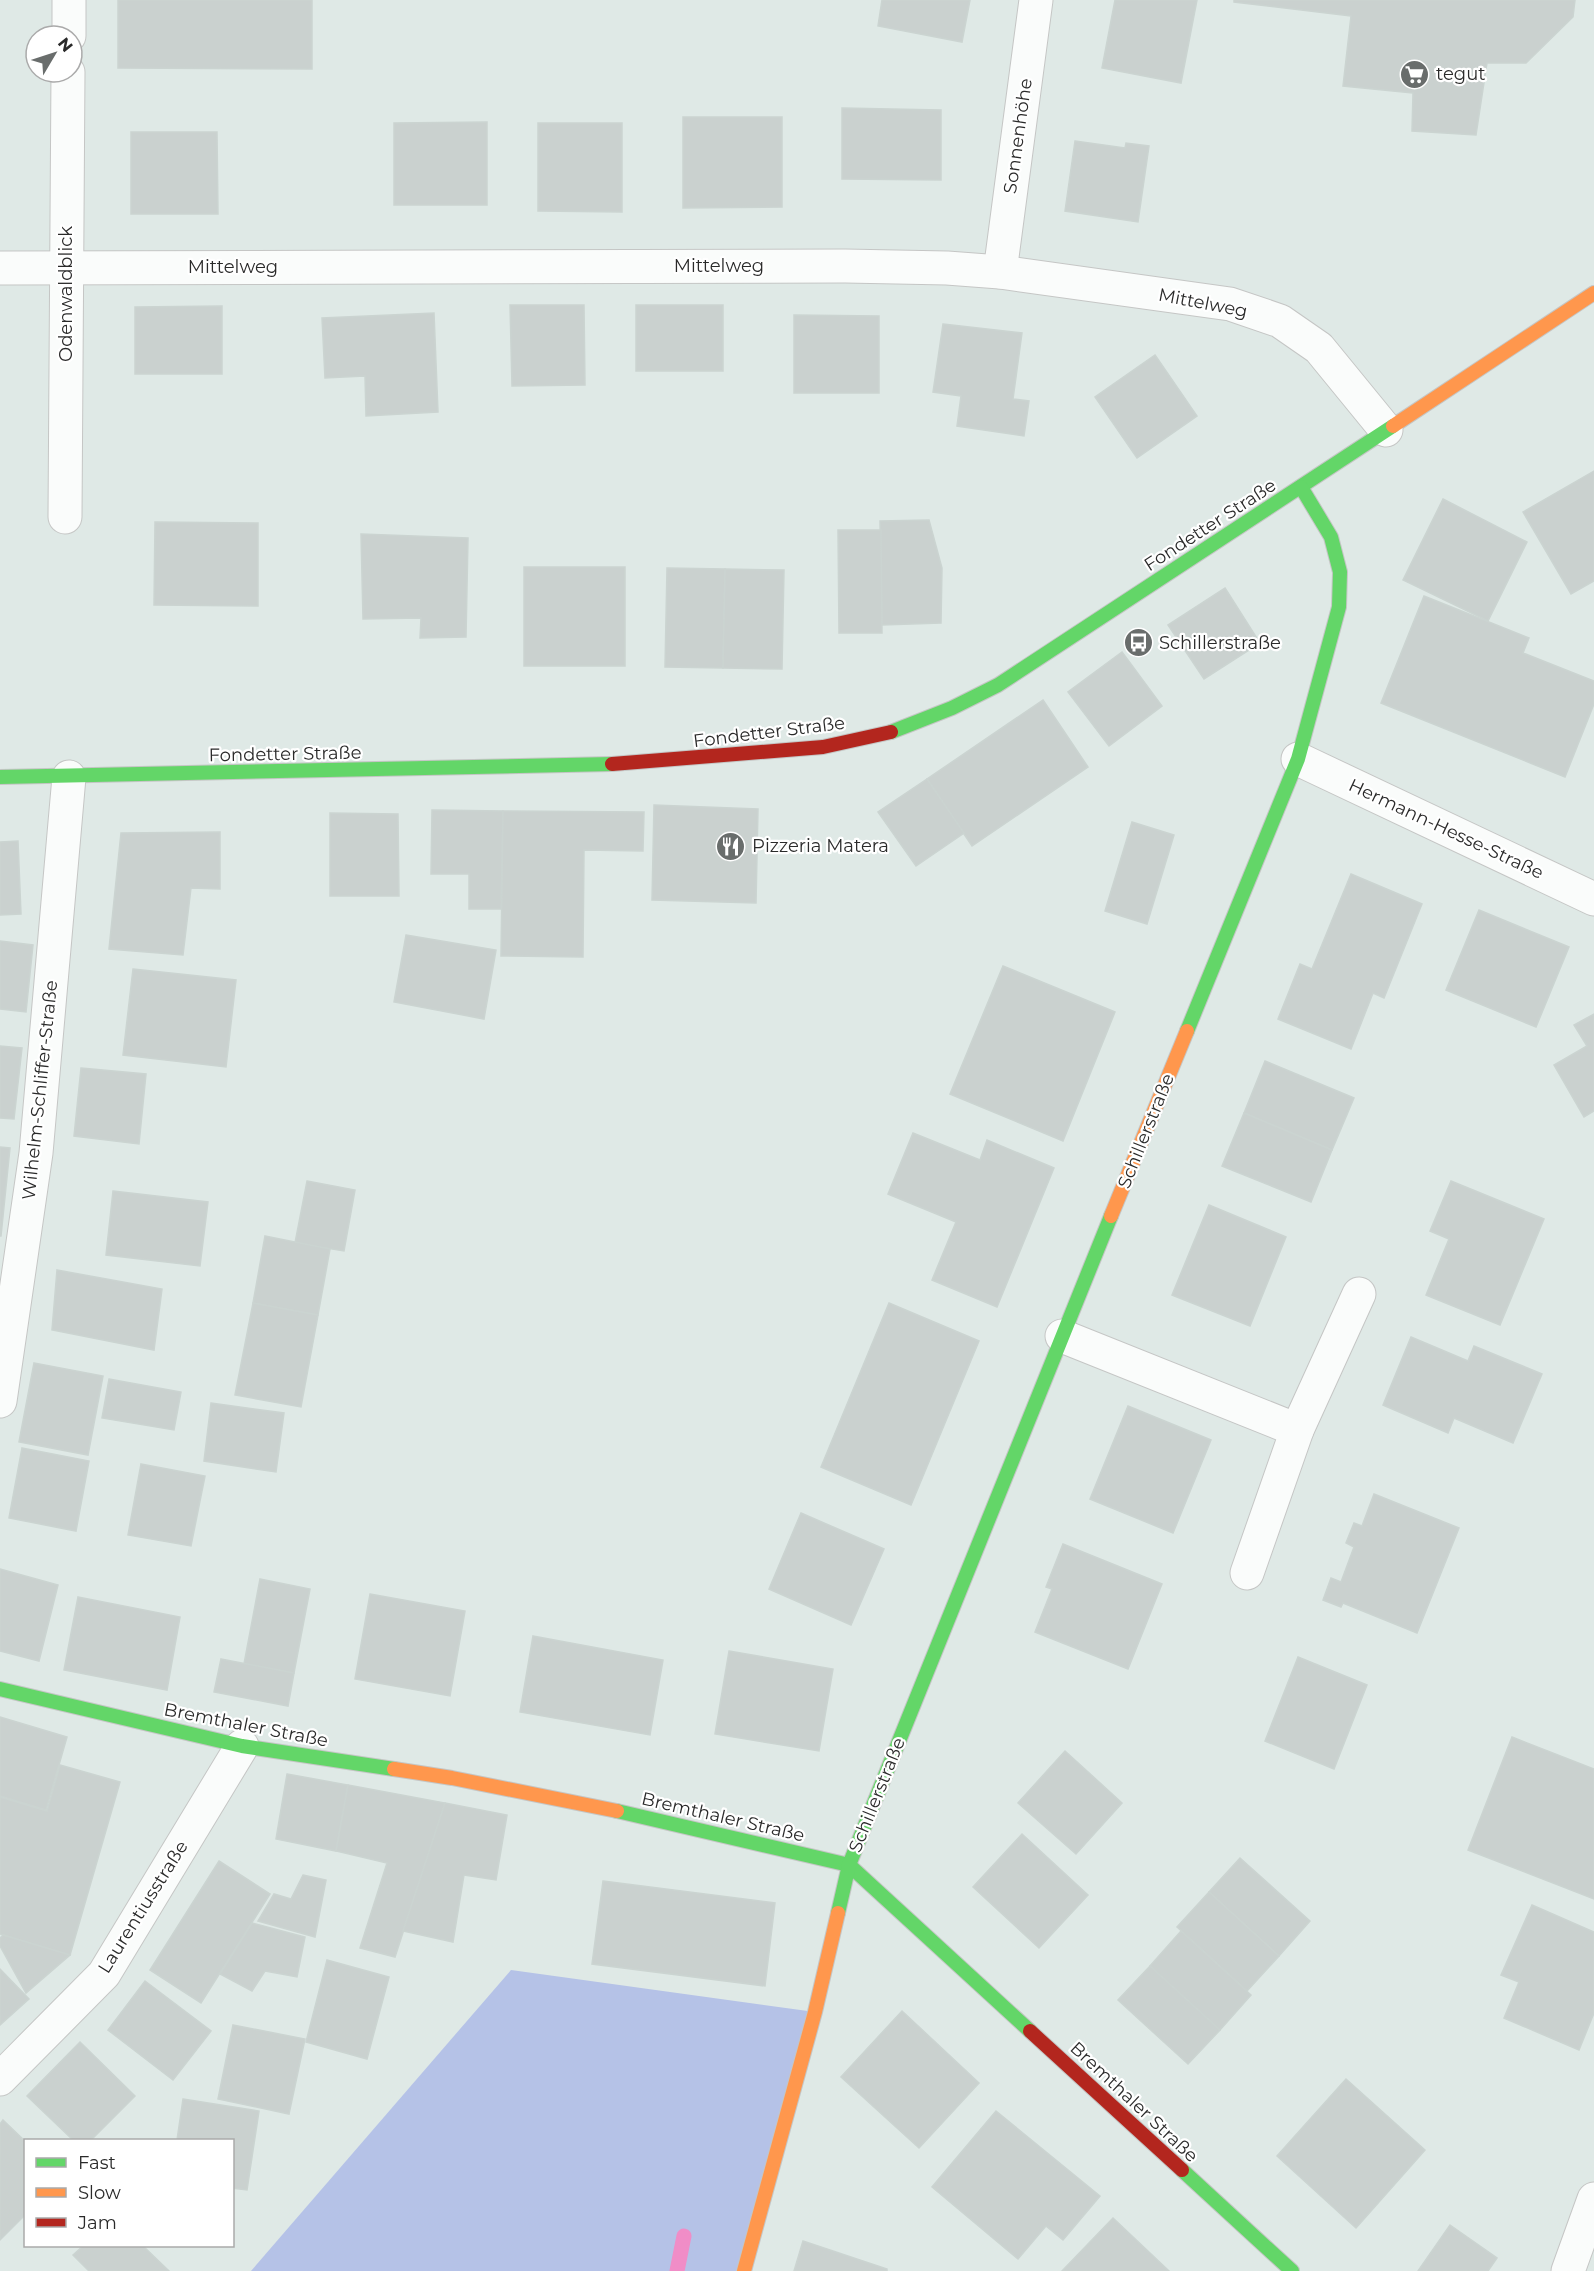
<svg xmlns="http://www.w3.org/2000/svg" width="1594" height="2271" font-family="Montserrat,sans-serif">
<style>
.green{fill:#b5c2e7}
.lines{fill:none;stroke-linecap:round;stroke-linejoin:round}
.stream{stroke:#f08dc7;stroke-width:15}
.building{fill:#cad1cf;stroke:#cbd4d1;stroke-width:1.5}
.street-casing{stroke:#c5c6c5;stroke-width:35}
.fast-casing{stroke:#c5c6c5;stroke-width:16}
.slow-casing{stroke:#c5c6c5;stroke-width:16}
.jam-casing{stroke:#c5c6c5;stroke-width:16}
.street{stroke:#fafcfb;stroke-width:33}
.fast{stroke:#63d668;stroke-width:14}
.slow{stroke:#ff974d;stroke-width:14}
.jam{stroke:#b3261e;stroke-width:14}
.labels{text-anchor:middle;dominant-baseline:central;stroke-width:4.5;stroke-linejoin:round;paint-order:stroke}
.poi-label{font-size:18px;fill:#2a2a2a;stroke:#fff;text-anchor:start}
.street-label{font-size:18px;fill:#2a2a2a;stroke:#fff}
</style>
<rect width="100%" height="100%" fill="#dfe9e6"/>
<!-- green -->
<polygon class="green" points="511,1970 815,2012 744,2271 251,2271"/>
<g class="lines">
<!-- stream -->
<polyline class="stream" points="677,2271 684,2236"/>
</g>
<!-- building -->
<g class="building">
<polygon points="118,0 312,0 312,69 118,68"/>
<polygon points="882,0 970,0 962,42 878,26"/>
<polygon points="1115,0 1197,0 1181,83 1102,68"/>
<polygon points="1234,0 1575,0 1573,17 1526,63 1487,63 1476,135 1412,131 1413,93 1343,86 1351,16 1234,2"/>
<polygon points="842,108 941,110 941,180 842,179"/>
<polygon points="683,117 782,117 782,207 683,208"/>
<polygon points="487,122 487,205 394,205 394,123"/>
<polygon points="538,123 622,123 622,212 538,211"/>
<polygon points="131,132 217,132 218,214 131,214"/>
<polygon points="1075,141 1125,148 1126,143 1149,146 1138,222 1065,211"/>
<polygon points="510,305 584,305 585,385 512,386"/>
<rect x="636" y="305" width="87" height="66"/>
<polygon points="222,306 222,374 135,374 135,307"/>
<polygon points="434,313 438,412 366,416 365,376 325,378 322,318"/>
<polygon points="794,315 879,316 879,393 794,393"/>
<polygon points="943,324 1022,333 1013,399 1029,401 1024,436 957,426 961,396 933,392"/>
<polygon points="1155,355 1197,416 1137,458 1095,397"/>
<polygon points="1594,471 1594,581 1571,594 1523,512"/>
<polygon points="1443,499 1527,542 1488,621 1403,580"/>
<polygon points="929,520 942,568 941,623 882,625 880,521"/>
<polygon points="155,522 258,523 258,606 154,605"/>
<polygon points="838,530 881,530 882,633 839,633"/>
<polygon points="361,534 468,538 466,637 420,638 421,618 363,619"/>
<rect x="524" y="567" width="101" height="99"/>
<polygon points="667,568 725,569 723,668 665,667"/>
<polygon points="725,569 784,570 782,669 723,668"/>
<polygon points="1225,588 1260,643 1204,679 1168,625"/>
<polygon points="1424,596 1529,638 1523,653 1594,681 1594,704 1565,777 1381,703"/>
<polygon points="1122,652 1162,706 1109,746 1068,692"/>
<polygon points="1043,700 1088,767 972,846 927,779"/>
<polygon points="927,779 964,833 916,866 878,812"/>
<polygon points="654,805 758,809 756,903 652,900"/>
<polygon points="432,810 503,811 501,909 469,909 469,874 431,874"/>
<polygon points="503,811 644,812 643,851 584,850 583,957 501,956"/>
<polygon points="330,813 398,814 399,896 330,896"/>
<polygon points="1132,822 1174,835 1147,924 1105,911"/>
<polygon points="220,832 220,889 191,888 183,955 109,949 121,833"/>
<polygon points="18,841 21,914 0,915 0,842"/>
<polygon points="1351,874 1422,904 1384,998 1373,993 1351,1049 1278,1019 1300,964 1312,969"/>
<polygon points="1479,910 1569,947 1536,1027 1446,990"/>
<polygon points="406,935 496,950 484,1019 394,1002"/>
<polygon points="0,941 33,945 26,1012 0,1009"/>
<polygon points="1003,966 1115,1012 1063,1141 950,1094"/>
<polygon points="133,969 236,980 226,1067 123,1055"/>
<polygon points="1594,1014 1594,1111 1584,1117 1554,1065 1587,1046 1574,1025"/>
<polygon points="0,1046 22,1048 14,1119 0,1118"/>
<polygon points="1265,1061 1354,1098 1332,1150 1244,1113"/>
<polygon points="81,1068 146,1074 139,1144 74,1136"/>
<polygon points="1244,1113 1332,1150 1311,1202 1222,1166"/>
<polygon points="913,1133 980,1160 987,1140 1054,1168 997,1307 932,1280 956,1222 888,1194"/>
<polygon points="0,1147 10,1148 1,1236 0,1236"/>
<polygon points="307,1181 355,1190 344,1251 295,1243"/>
<polygon points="1451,1181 1544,1219 1500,1325 1426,1295 1449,1239 1430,1231"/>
<polygon points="113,1191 208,1202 200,1266 106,1255"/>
<polygon points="1209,1205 1286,1237 1250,1326 1172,1295"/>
<polygon points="265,1236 330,1249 318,1315 253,1303"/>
<polygon points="57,1270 162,1289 154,1350 52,1330"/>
<polygon points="253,1303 318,1315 301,1407 235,1395"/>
<polygon points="889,1303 979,1341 911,1505 821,1467"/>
<polygon points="1411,1337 1468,1361 1474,1346 1542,1374 1513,1443 1454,1418 1448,1433 1383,1405"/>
<polygon points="34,1363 103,1376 88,1455 19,1442"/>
<polygon points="109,1379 181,1392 174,1430 102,1418"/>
<polygon points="211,1403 284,1413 276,1472 204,1461"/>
<polygon points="1128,1406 1211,1440 1173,1533 1090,1499"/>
<polygon points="22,1448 89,1461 76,1531 9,1518"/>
<polygon points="141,1464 205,1476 191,1546 128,1535"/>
<polygon points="1374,1494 1459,1528 1417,1633 1343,1603 1341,1607 1323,1600 1331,1578 1341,1582 1354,1547 1346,1543 1354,1523 1362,1526"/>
<polygon points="801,1513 884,1549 851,1625 769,1589"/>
<polygon points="1063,1544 1162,1584 1128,1669 1035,1632 1052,1589 1046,1587"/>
<polygon points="0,1569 58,1585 39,1661 0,1651"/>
<polygon points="260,1579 310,1589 294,1673 244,1664"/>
<polygon points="370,1594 465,1611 450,1696 355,1679"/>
<polygon points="78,1597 180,1617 167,1690 64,1670"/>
<polygon points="533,1636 663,1660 650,1735 520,1712"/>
<polygon points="729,1651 833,1669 819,1751 715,1734"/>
<polygon points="1298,1657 1367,1685 1334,1769 1265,1741"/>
<polygon points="221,1659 294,1673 288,1706 214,1692"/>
<polygon points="0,1717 67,1737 46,1810 0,1796"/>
<polygon points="1512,1737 1594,1769 1594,1899 1468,1850"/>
<polygon points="1065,1751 1122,1803 1076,1854 1018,1803"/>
<polygon points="60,1765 120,1782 70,1955 0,1934 0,1797 47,1811"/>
<polygon points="287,1774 348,1785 336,1851 276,1839"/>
<polygon points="348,1785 445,1803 395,1957 360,1948 387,1863 336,1851"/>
<polygon points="445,1803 507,1815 496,1880 464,1875 453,1942 403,1931"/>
<polygon points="1022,1834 1088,1895 1039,1948 973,1887"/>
<polygon points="1240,1858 1310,1921 1279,1956 1209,1892"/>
<polygon points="219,1861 270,1894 201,2003 150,1970"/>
<polygon points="303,1875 326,1880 315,1937 258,1921 274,1894 291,1899"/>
<polygon points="603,1881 775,1903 765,1986 592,1964"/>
<polygon points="1209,1892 1279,1956 1247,1991 1177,1927"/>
<polygon points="1532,1905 1594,1932 1594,2013 1579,2050 1504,2018 1519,1982 1501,1975"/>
<polygon points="252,1923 305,1937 297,1977 265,1971 252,1991 220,1974"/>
<polygon points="1181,1931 1251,1995 1220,2030 1150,1966"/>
<polygon points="3,1935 70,1955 26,1993 0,1946 0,1938"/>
<polygon points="327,1960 389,1977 367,2059 306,2042"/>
<polygon points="1150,1966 1220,2030 1188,2064 1118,2000"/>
<polygon points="0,1969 29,1999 0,2025"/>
<polygon points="145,1981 211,2031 173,2080 108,2030"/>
<polygon points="902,2011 979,2083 919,2148 841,2077"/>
<polygon points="233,2025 305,2039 289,2114 218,2099"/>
<polygon points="80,2042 135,2096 91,2140 73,2140 27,2096"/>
<polygon points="1346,2079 1425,2150 1356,2228 1277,2156"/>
<polygon points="183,2099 259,2111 247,2190 232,2188 232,2140 177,2140"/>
<polygon points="996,2111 1100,2196 1063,2240 1046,2226 1018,2259 932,2187"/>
<polygon points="3,2120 26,2142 26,2214 0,2240 0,2124"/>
<polygon points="1113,2218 1169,2271 1062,2271"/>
<polygon points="1450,2225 1497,2258 1488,2271 1418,2271"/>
<polygon points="803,2241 887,2269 887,2271 794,2271"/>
<polygon points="83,2246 143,2246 169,2271 89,2271 73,2255"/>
</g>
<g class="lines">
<defs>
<g id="street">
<polyline points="69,36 69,0"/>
<polyline points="0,268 845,266 947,268 1000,272 1230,304 1280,321 1319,348 1386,430"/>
<polyline points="1000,272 1036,0"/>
<polyline points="65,517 68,72"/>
<polyline points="1298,759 1594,899"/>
<polyline points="1062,1336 1297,1430 1247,1573"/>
<polyline points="0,1401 36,1153 69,777"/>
<polyline points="1297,1430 1359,1294"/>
<polyline points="0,2079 104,1974 242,1746"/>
<polyline points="1568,2271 1594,2199"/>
</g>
<g id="fast">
<polyline points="891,732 952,708 998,685 1393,426"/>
<polyline points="0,777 612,764"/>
<polyline points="1187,1031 1298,759 1339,607 1340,572 1331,537 1301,487"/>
<polyline points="0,1689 242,1746 394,1769"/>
<polyline points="617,1811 849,1865 1030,2031"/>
<polyline points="838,1913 849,1865 1111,1216"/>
<polyline points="1182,2170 1292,2271"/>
</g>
<g id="slow">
<polyline points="1393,426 1594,293"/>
<polyline points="1111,1216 1187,1031"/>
<polyline points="394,1769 452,1778 617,1811"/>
<polyline points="744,2271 815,2012 838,1913"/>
</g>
<g id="jam">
<polyline points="612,764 823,747 891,732"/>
<polyline points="1030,2031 1182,2170"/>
</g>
</defs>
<!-- street casing -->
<use href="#street" class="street-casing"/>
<!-- fast casing -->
<use href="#fast" class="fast-casing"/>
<!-- slow casing -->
<use href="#slow" class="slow-casing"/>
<!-- jam casing -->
<use href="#jam" class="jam-casing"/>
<!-- street -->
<use href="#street" class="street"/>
<!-- fast -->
<use href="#fast" class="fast"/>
<!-- slow -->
<use href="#slow" class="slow"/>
<!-- jam -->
<use href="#jam" class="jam"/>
</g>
<!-- icons -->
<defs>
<symbol id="supermarket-disc" viewBox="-11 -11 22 22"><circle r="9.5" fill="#696d6c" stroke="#fff"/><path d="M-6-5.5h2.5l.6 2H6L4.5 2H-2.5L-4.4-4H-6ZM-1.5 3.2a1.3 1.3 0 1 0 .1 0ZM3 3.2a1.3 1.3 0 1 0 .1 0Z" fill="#fff"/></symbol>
<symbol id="bus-disc" viewBox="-11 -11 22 22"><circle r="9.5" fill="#696d6c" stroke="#fff"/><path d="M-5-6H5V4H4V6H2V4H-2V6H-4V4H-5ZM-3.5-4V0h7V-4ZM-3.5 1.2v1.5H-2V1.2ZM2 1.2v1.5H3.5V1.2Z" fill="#fff"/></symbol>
<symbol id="restaurant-disc" viewBox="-11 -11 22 22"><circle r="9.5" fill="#696d6c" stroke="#fff"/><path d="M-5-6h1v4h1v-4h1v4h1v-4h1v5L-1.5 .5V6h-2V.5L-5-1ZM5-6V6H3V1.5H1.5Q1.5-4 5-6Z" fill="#fff"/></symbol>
</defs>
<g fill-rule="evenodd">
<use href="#supermarket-disc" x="1398" y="58" width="33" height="33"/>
<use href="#bus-disc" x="1122" y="626" width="33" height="33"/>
<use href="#restaurant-disc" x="714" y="830" width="33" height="33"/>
</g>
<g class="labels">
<!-- poi labels -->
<g class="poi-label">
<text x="1436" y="74">tegut</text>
<text x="1159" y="643">Schillerstraße</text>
<text x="752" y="846">Pizzeria Matera</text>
</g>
<!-- street labels -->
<g class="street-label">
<text transform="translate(1018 136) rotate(-82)">Sonnenhöhe</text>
<text x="719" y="266">Mittelweg</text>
<text x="233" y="267">Mittelweg</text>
<text transform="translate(66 294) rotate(-90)">Odenwaldblick</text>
<text transform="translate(1203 303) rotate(11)">Mittelweg</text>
<text transform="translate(1210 525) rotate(-33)">Fondetter Straße</text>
<text transform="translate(769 732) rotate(-7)">Fondetter Straße</text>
<text transform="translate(285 754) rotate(-1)">Fondetter Straße</text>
<text transform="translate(1446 829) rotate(25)">Hermann-Hesse-Straße</text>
<text transform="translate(40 1090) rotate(-84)">Wilhelm-Schliffer-Straße</text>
<text transform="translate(1146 1131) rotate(-68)">Schillerstraße</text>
<text transform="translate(246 1725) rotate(11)">Bremthaler Straße</text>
<text transform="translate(877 1795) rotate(-68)">Schillerstraße</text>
<text transform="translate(723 1817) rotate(13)">Bremthaler Straße</text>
<text transform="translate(143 1907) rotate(-58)">Laurentiusstraße</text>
<text transform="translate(1134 2102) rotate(43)">Bremthaler Straße</text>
</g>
</g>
<!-- legend -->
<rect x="24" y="2139" width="210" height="108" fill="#ffffff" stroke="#aaaaaa" stroke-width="1.5"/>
<rect x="36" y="2158" width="30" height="9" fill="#63d668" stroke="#aaaaaa" stroke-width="1.5"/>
<text x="78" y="2169" font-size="18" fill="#2a2a2a">Fast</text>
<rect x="36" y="2188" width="30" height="9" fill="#ff974d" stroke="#aaaaaa" stroke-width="1.5"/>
<text x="78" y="2199" font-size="18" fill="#2a2a2a">Slow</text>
<rect x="36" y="2218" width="30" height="9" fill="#b3261e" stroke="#aaaaaa" stroke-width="1.5"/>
<text x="78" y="2229" font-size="18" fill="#2a2a2a">Jam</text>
<!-- north arrow -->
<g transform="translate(54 54) rotate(51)"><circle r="28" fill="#ffffff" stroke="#aaaaaa" stroke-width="1.5"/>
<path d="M0-4.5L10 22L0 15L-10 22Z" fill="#696d6c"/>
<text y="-9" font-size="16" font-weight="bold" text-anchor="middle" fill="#2a2a2a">N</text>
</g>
</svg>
